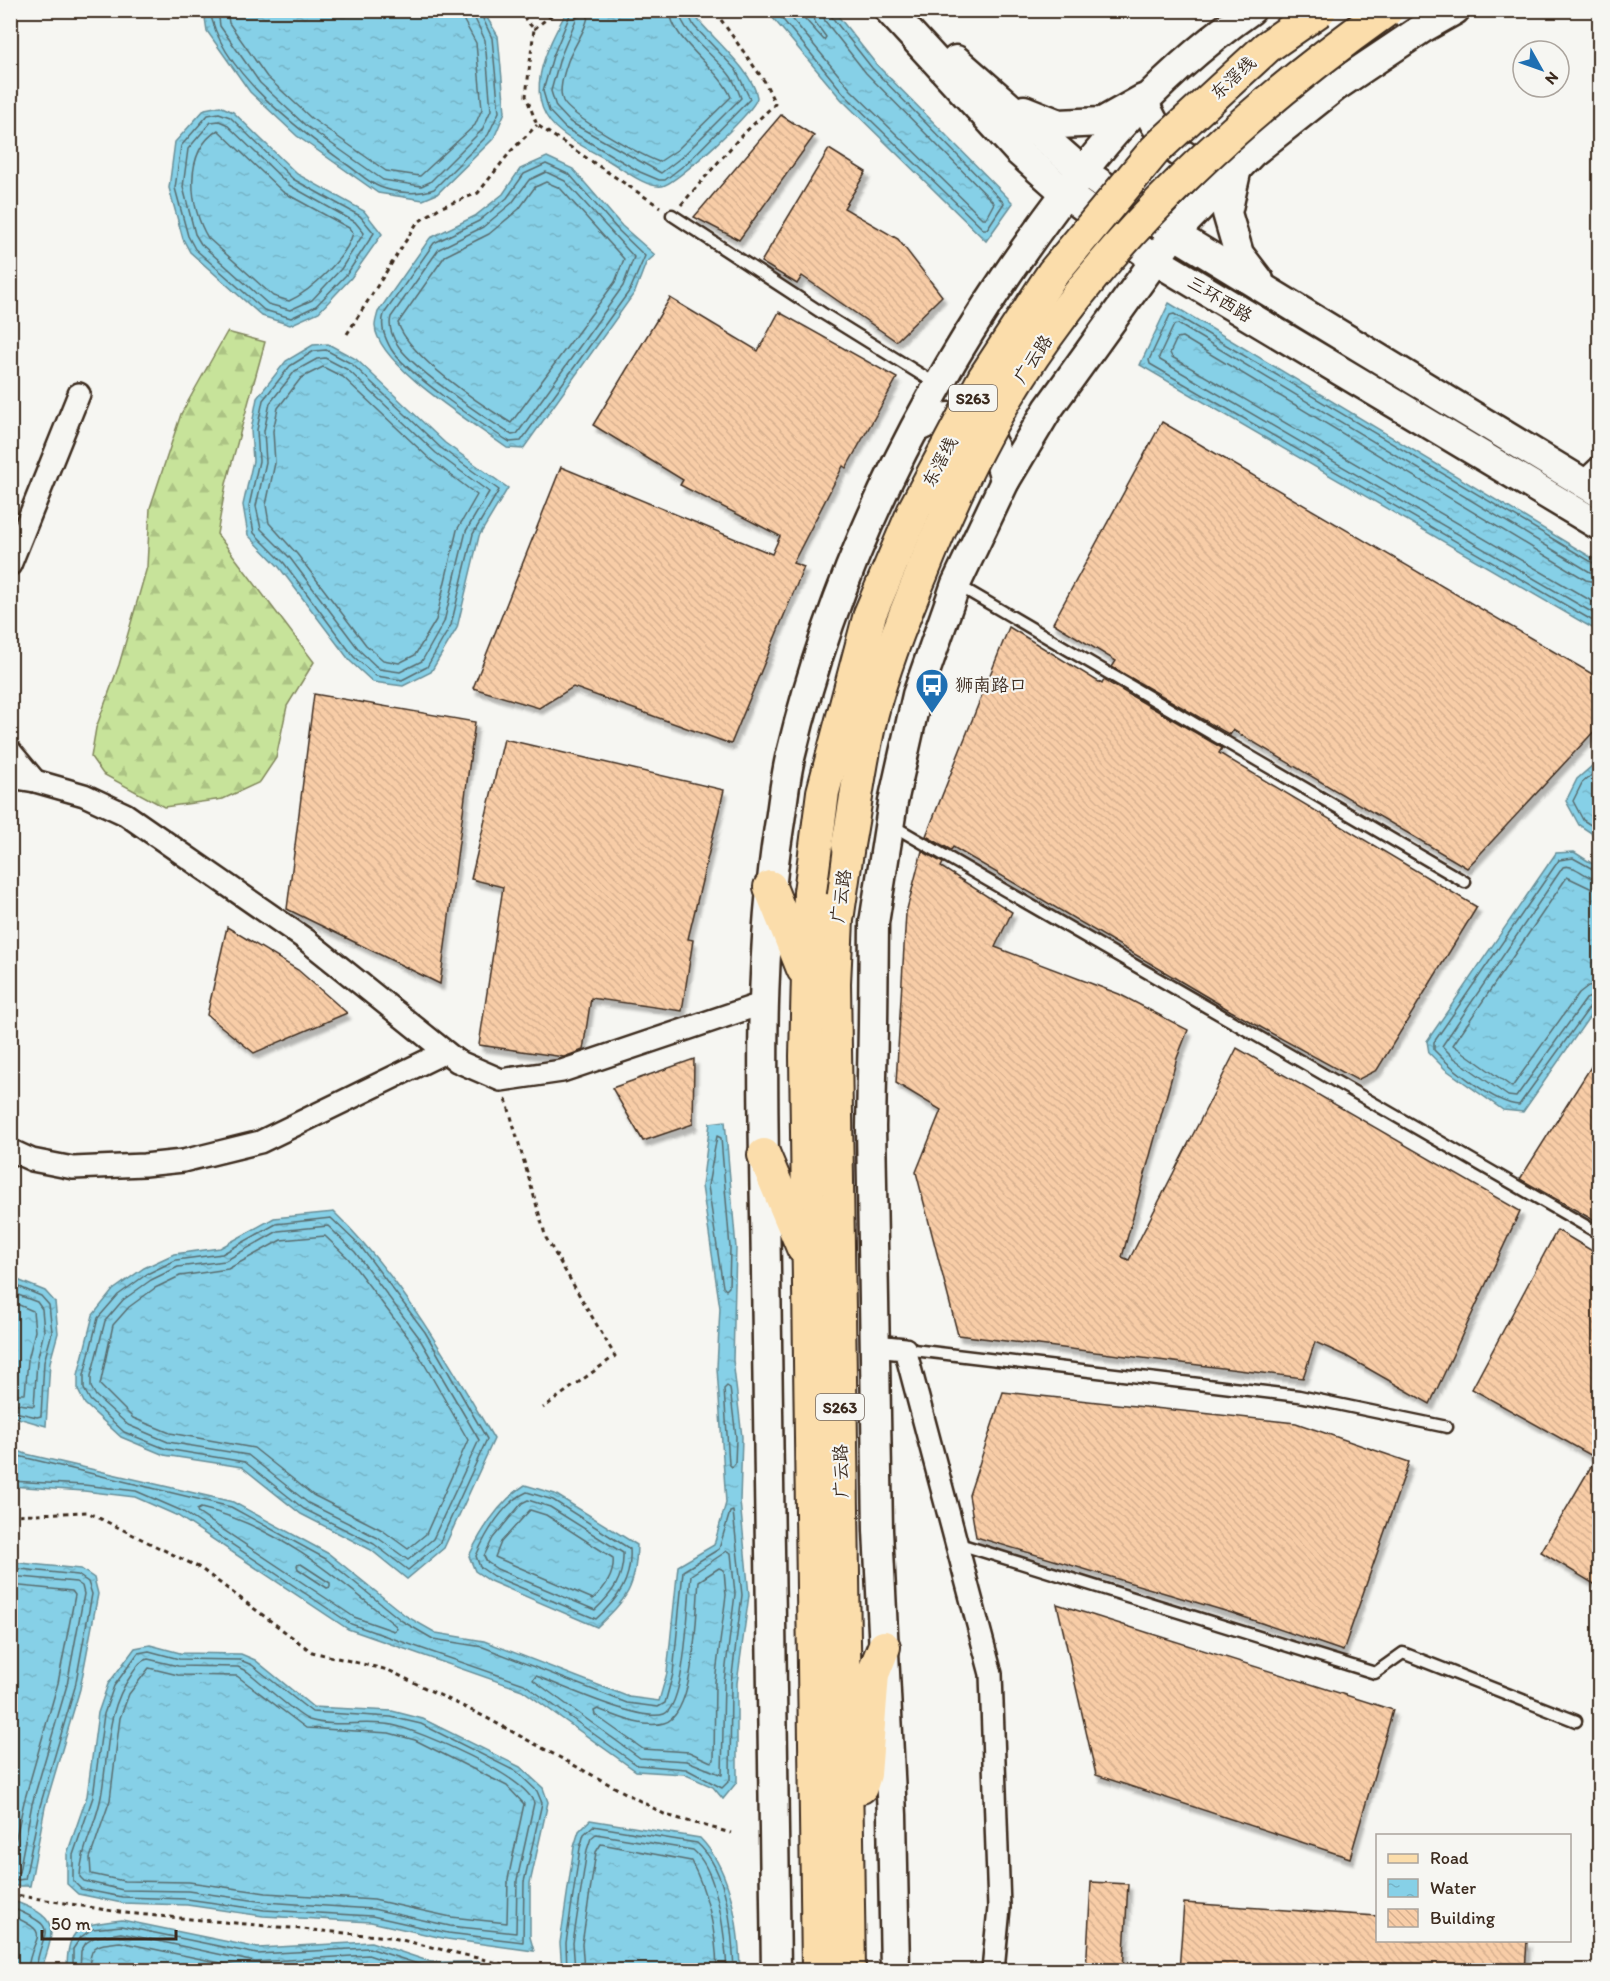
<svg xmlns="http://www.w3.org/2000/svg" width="1610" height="1981" font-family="Itim,'LXGW WenKai TC',sans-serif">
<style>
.forest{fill:url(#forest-firs);stroke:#81865c;stroke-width:1.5}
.water{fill:url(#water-ripples);stroke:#688e97;stroke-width:1.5}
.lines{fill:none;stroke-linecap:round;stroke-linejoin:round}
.shore{stroke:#596c6e;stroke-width:1.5}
.building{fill:url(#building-back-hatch);stroke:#3b2a1e;stroke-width:1.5;filter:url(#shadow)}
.lane-casing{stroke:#3b2a1e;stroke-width:15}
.street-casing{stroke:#3b2a1e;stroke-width:26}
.secondary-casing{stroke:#3b2a1e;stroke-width:33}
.primary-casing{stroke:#3b2a1e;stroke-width:36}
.path{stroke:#3b2a1e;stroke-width:3;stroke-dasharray:4.5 4.5;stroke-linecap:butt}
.lane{stroke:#f6f6f2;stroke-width:10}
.street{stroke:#f6f6f2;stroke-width:21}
.secondary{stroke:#f6f6f2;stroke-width:28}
.primary{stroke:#fbddab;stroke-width:32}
.primary-bridge-casing{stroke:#3b2a1e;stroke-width:36;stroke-linecap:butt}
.primary-bridge{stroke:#fbddab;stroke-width:32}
.labels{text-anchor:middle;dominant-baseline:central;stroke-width:4.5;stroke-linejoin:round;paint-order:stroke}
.shield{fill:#f6f6f2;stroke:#73675e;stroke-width:1.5}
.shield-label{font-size:16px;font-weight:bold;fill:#3b2a1e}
.street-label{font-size:18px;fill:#3b2a1e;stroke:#f6f6f2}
.poi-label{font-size:18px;fill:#3b2a1e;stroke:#f6f6f2;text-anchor:start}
</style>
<defs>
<pattern id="forest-firs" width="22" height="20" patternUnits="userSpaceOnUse" patternTransform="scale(1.5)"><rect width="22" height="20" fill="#c7e39a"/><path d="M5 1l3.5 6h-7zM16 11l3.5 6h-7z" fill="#acc384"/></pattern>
<pattern id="water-ripples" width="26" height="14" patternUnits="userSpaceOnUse" patternTransform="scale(1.5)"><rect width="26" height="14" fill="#86d0e7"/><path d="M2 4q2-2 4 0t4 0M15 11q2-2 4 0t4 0" fill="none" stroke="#75b3c6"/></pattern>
<pattern id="building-back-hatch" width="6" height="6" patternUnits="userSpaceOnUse" patternTransform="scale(1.5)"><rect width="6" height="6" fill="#f8cda7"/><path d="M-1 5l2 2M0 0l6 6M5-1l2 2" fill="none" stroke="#d6b08f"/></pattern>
<filter id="shadow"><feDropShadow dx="3.5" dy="6" stdDeviation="1.5" flood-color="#0004"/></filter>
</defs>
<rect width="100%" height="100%" fill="#f6f6f2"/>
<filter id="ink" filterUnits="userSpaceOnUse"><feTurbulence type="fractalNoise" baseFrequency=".0167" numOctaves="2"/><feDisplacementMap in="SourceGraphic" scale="12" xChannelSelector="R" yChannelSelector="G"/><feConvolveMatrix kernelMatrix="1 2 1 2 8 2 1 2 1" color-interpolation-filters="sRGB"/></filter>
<g filter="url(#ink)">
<!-- forest -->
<polygon class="forest" points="227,332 265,342 226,484 217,534 314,662 287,706 276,758 260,782 223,799 164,807 103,774 91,757 96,728 119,665 147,567 150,508 181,414"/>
<!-- water -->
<g class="water">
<polygon points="204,11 483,11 498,36 505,112 494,138 437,194 423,200 378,193 297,136 250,92 207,31"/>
<path d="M691 11C707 34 753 70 757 97 758 109 675 185 662 186 646 188 623 169 609 161 594 152 576 144 562 133 519 101 546 49 567 11Z"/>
<polygon points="767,11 834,11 876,64 1013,203 986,241 841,99"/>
<polygon points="220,106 233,112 297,174 364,211 382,234 351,278 319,312 290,325 262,316 190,252 183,239 169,188 175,142 205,109"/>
<path d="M547 157 573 169 622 226 655 255 646 263 635 292 523 449 507 448C476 425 377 365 375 326 375 322 377 316 378 312L430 238 475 216 503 194 520 169Z"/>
<polygon points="1169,303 1599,562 1599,632 1140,365"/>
<polygon points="328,344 356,359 445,443 508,488 479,536 457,628 431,672 403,686 373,682 350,661 279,567 248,535 243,505 253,461 251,430 257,398 286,361 313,345"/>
<polygon points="1599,760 1599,838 1579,825 1566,801 1577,779"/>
<polygon points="1574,852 1599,868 1599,1003 1523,1112 1503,1110 1445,1069 1429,1053 1427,1041 1556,853"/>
<polygon points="725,1121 736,1248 733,1360 742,1437 740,1501 749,1595 737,1683 737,1782 723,1799 713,1787 684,1774 636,1771 522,1690 348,1629 178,1516 135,1497 84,1491 11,1486 11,1448 26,1454 233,1502 329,1554 406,1616 436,1633 484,1641 629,1697 659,1701 667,1673 678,1566 714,1545 726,1503 717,1368 720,1308 702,1186 710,1123"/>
<path d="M334 1212C401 1277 447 1359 494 1439L444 1548 407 1579 371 1550 301 1514 242 1467 164 1455 121 1437 85 1404 78 1390V1375L93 1315 113 1290 144 1268 174 1254 220 1248 274 1218Z"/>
<polygon points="10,1277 45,1291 55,1302 58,1333 50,1362 46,1426 11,1416"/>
<path d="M525 1485 555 1494 637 1545C636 1589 627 1598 597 1627L490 1581 475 1571 469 1556C482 1529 499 1502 525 1485Z"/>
<polygon points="10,1562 81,1569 94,1578 98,1594 80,1689 45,1807 30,1886 10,1886"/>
<polygon points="150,1645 180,1653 241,1654 255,1660 313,1707 392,1711 423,1719 520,1767 543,1788 548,1802 530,1883 530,1937 534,1951 447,1939 371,1922 263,1916 187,1905 122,1903 78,1894 67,1884 67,1854 87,1796 98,1713 108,1684 135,1648"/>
<path d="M590 1820 700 1838C732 1871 739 1926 740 1970H562L560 1943 574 1847 579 1831Z"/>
<path d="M11 1900C58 1917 57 1926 41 1970H11Z"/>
<path d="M122 1920 258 1948 371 1942 431 1962H480L494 1970H67C67 1925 81 1925 122 1920Z"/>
</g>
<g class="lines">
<!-- shore -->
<g class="shore">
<path d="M210 10C219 71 299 130 346 164 357 171 368 183 380 187 395 193 419 195 434 189L488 135 499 112 492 38 479 10"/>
<polyline points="218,10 220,26 260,83 305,125 383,180 421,186 430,182 482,130 491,110 485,40 471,10"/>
<polyline points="227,10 229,23 267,77 311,118 386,171 420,176 475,125 482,109 476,43 464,21 462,10"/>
<polyline points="572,10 553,56 543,91 549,111 565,128 640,172 659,180 665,180 688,162 750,99 736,70 694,26 686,10"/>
<path d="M580 10 560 58 551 91 556 107 570 122 661 173 683 156 741 98C738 90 734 80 728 73 715 57 680 31 679 10"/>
<path d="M589 10C588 28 574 45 568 61 564 73 558 90 563 101 571 117 641 155 659 162L677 150 731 97C719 67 671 41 670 10"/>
<polyline points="775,10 845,95 983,229 987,229 1004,203 872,68 831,16 830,10"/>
<polyline points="785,10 851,90 982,218 986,218 994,203 866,73 825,21 822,10"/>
<polyline points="797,10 824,40 826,37 815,22 813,10"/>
<polygon points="219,113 230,117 293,179 360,216 374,233 347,274 316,306 291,318 264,310 195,249 188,236 175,188 181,146 208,115"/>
<polygon points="219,121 226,124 289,185 355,222 364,233 341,269 312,300 290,310 268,304 201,244 195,234 183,187 188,149 211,122"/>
<path d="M218 130 283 192 349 228 353 233C347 257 311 291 289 301L273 296 208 238C189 207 183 152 218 130Z"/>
<path d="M546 164 570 175 618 230 645 256 630 290 521 441 510 442C485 427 405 372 391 349 385 338 380 327 384 314L434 243 479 221 507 198 524 174Z"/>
<path d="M546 172 565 181 634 257 623 286 517 434 512 435C485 418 416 371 399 347 393 339 388 327 391 317L439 249 483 227 512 203 529 180Z"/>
<path d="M546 182 560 188 624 259 615 282 511 423C480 404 409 357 398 323L445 256 489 234 519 209 535 187Z"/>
<polygon points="326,350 352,364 441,448 499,490 473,534 451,625 427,667 402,680 376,676 354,657 284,563 254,533 249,506 259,461 257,430 263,400 290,366 314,351"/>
<polygon points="325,358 348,370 436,453 489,492 466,531 444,622 422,661 400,672 379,669 360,651 290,558 261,529 256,506 266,462 264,431 270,403 295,371 317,359"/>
<polygon points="323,367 343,377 431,460 477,495 457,530 436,620 415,655 399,663 383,660 366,645 297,554 269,523 266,505 275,463 273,431 278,408 301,378"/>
<polyline points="1600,567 1174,314 1170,315 1149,360 1150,364 1600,625"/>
<polyline points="1600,574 1590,572 1178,324 1174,325 1159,357 1160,360 1600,617"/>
<polyline points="1600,583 1586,580 1182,337 1177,338 1170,353 1172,357 1600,606"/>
<polyline points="1600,768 1582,783 1573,801 1583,820 1600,831"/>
<path d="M1600 873 1573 858 1559 860 1434 1042V1050C1451 1068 1495 1104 1519 1105L1592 1004 1600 1001"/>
<path d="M1600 880C1585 879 1577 864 1563 867L1442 1046 1454 1058 1508 1096 1516 1097 1586 999 1600 993"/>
<polyline points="1600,889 1590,888 1567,877 1453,1045 1512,1087 1579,993 1588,986 1600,984"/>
<polygon points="717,1136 721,1138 730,1248 729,1287 726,1290 723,1287 708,1186"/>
<polygon points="331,1218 361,1247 425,1332 487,1439 439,1544 408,1570 374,1544 304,1509 245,1462 166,1449 124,1432 90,1400 84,1389 84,1375 98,1318 118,1295 147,1274 176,1260 222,1254 276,1224"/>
<polygon points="328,1226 355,1252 418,1336 479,1440 433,1539 408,1560 378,1538 308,1503 248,1455 168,1442 128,1425 96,1396 91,1387 91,1376 105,1321 123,1300 151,1280 178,1267 225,1261 278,1231"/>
<polygon points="325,1236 348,1258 411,1341 468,1440 426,1534 408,1549 382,1530 313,1495 254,1448 170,1433 133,1418 100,1385 113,1325 129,1307 155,1288 180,1276 228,1269 281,1240"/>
<polyline points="10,1283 41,1296 49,1305 52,1332 44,1362 41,1416 37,1417 10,1411"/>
<polyline points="10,1292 37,1302 42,1309 44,1331 37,1361 34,1406 10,1403"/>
<polyline points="10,1301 33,1311 35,1331 28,1360 25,1394 10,1394"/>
<polygon points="727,1386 730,1388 736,1437 735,1464 732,1467 729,1464 724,1389"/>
<polyline points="10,1454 231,1507 326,1559 402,1621 433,1639 483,1647 627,1703 658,1707 665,1703 673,1674 683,1571 719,1549 730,1512 733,1511 742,1595 731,1683 730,1780 722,1788 686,1769 637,1765 524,1684 351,1624 182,1511 136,1491 84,1485 10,1481"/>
<path d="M527 1492 553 1500 630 1549C632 1580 618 1599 596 1619L493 1576 480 1567 476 1556C486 1533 504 1502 527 1492Z"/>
<path d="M528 1500 550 1507 623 1553C624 1578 612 1594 595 1610L497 1569 487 1562 484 1556 493 1538 522 1503Z"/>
<path d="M201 1508C276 1525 338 1578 396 1626L397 1629 394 1631 354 1617 198 1513 197 1510Z"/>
<path d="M530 1510 546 1515 613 1558C615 1575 605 1588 593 1599L495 1557 501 1542Z"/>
<path d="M727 1551 731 1553 735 1594 724 1682 722 1775 687 1761 640 1758 533 1680 536 1676C560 1685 642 1723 664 1714 686 1705 688 1599 691 1575Z"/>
<polygon points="301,1564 330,1583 330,1587 327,1588 298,1569 297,1565"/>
<polyline points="10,1568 78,1575 88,1582 92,1594 75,1687 40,1806 25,1879 10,1881"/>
<path d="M719 1568 724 1570 726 1595 715 1682 714 1760 711 1762 689 1752 643 1749 595 1715 594 1711 598 1709C616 1716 644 1729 664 1723 696 1714 696 1610 699 1581Z"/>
<polyline points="10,1576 76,1582 82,1586 84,1594 67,1685 32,1804 19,1872 10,1873"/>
<polyline points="10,1585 72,1591 75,1595 58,1683 24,1802 10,1864"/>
<polygon points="149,1651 179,1659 240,1660 252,1665 312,1712 391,1717 421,1724 517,1772 537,1791 542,1803 524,1882 523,1942 448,1933 372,1916 264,1910 187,1899 122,1897 81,1889 73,1881 73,1855 93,1797 104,1714 114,1686 138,1653"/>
<path d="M148 1659 178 1666 238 1667 248 1672C261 1682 296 1715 309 1720 335 1728 366 1720 392 1725 421 1731 525 1776 534 1803L517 1880 516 1933 450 1926 373 1909 265 1902 188 1891 123 1890 84 1881 80 1877C81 1848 96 1825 101 1797 109 1754 105 1711 132 1674 137 1667 140 1660 148 1659Z"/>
<polygon points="149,1668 178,1675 237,1676 306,1728 389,1733 415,1740 507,1786 524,1804 508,1879 507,1923 451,1917 374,1900 266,1893 189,1882 124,1881 91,1874 90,1858 110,1800 120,1718 129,1694"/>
<path d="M10 1907C65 1930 40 1928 36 1970"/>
<path d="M10 1915C57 1935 30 1935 28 1970"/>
<polyline points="73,1970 73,1949 81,1937 92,1929 121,1926 257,1954 369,1948 430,1968 483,1970"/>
<polyline points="80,1970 81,1951 86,1943 95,1937 121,1933 255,1962 368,1955 414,1970"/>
<path d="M89 1970C90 1943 96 1945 120 1942L254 1970"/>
<polyline points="264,1970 367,1964 386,1970"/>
<path d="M567 1970 566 1943 580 1848 584 1834 593 1826 697 1843C729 1871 732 1931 734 1970"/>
<path d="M575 1970 573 1943 587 1850 591 1838 596 1834 693 1850C719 1872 725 1938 727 1970"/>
<path d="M584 1970 582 1944 596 1852 601 1844 691 1861C709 1895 716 1933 717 1970"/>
</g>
</g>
<!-- building -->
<g class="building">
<polygon points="781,115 814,136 739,240 694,217"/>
<polygon points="829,149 866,172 844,208 898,239 942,296 896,341 802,276 797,284 761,262"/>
<polygon points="670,298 758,351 779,312 897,378 846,468 843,466 793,563 804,567 731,744 573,687 539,708 473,688 561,467 772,554 780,536 680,485 683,480 593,425"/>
<polygon points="1162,422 1599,678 1599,726 1467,868 1233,730 1230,735 1112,667 1116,661 1053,623"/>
<polygon points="1009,627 1102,684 1104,680 1222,748 1219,753 1477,907 1377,1070 1357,1080 1231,1011 953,847 951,850 926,836"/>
<polygon points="314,694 475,722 440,984 287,909"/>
<polygon points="504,739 724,790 688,939 693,940 682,1011 591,998 583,1050 564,1057 479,1045 503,887 471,879"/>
<polygon points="922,851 943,863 941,867 1012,912 995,947 1119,994 1188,1030 1177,1058 1122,1257 1129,1260 1237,1048 1520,1211 1430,1404 1346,1356 1315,1342 1303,1378 958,1335 916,1172 941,1110 896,1083 906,913"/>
<polygon points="227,927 298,970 347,1013 254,1053 207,1015"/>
<polygon points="1599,1054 1599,1223 1520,1179"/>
<polygon points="694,1059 693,1124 643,1141 612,1088"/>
<polygon points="1557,1230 1599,1255 1599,1587 1541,1552 1596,1458 1472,1389"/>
<polygon points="1003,1392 1296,1423 1409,1462 1343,1651 1232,1613 976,1537 969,1495"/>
<polygon points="1057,1604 1393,1710 1350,1858 1096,1775"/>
<polygon points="1091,1882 1128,1884 1123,1971 1086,1971"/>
<polygon points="1184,1903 1377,1916 1377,1941 1527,1941 1525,1971 1179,1971"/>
</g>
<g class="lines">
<defs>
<g id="lane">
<polyline points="672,215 822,313 938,385"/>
<polyline points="956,584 1465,882"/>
<polyline points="890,824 1600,1234"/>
<polyline points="905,1349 1299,1396 1447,1427"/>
<polyline points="956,1543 1375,1673 1403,1653 1576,1721"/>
</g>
<g id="street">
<polyline points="1583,483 1600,467"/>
<polyline points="10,565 79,394"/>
<polyline points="10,751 35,781"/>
<polyline points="10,777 35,781 84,795 125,814 305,939 457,1061 501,1080 562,1071 764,1003"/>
<polyline points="10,1150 32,1160 73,1168 144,1165 183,1161 260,1142 445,1052"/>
<polyline points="875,1346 905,1349 991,1674 999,1908 993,1970"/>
</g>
<g id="secondary">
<polyline points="889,10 1019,152 1064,192 1155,260 1600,526"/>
<polyline points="956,60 1081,170 1174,234 1600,493"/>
<path d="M1024 110 1059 124 1102 122 1143 99C1157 135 1180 167 1222 164"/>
<polyline points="1237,168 1227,213 1239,254 1259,280"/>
<path d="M916 428C969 399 994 430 1005 481"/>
<path d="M776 1970C773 1737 769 1504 766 1271 764 1123 756 974 779 827 783 803 785 777 791 754 832 582 909 419 1008 273 1079 170 1146 84 1251 10"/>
<polyline points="895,1970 892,1815 878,1530 871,1127 873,1025 874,923 893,802 917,695 956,584 1005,481 1048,409 1174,234 1252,153 1335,87 1423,28 1455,10"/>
</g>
<g id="primary">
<polyline points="848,845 837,920 834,983 849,1970"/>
<polyline points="770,887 803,969"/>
<polyline points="810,892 806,1056 818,1970"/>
<polyline points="764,1155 803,1248"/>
<polyline points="861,1787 865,1774 873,1674 884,1647"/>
</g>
</defs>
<!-- lane casing -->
<use href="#lane" class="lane-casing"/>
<!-- street casing -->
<use href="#street" class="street-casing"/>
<!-- secondary casing -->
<use href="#secondary" class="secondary-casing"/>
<!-- primary casing -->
<use href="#primary" class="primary-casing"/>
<!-- path -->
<g class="path">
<polyline points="517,10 534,29 526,96 537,125 660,207"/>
<polyline points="534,29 558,10"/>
<polyline points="681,205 741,136 775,104 765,82 714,10"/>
<polyline points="347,334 417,223 439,208 478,193 511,151 537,125"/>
<polyline points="506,1099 546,1238 615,1356 543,1408"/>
<polyline points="10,1515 87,1512 200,1568 312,1652 388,1670 485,1717 666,1815 731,1833"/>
<polyline points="10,1894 125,1913 389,1937 528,1970"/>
</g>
<!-- lane -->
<use href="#lane" class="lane"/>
<!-- street -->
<use href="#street" class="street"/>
<!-- secondary -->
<use href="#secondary" class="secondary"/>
<!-- primary -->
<use href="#primary" class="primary"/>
<defs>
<g id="primary-bridge">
<path d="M848 845C856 802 861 756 872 713 884 666 903 618 922 573 946 513 973 453 1007 397 1100 242 1241 114 1387 10"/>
<polyline points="810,892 823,792 870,614 915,508 984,378 1053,273 1155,150 1267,47 1320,10"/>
</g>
</defs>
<!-- primary-bridge casing -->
<use href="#primary-bridge" class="primary-bridge-casing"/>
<!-- primary-bridge -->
<use href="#primary-bridge" class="primary-bridge"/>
</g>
</g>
<!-- icons -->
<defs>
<symbol id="bus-pin" viewBox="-11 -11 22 30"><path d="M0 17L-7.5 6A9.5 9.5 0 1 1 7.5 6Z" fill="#1f6fb2" stroke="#f6f6f2"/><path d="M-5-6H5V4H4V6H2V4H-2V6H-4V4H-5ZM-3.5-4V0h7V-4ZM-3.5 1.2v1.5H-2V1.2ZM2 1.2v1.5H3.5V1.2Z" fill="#fff"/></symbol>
</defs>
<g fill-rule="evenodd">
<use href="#bus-pin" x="913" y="666" width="38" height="52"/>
</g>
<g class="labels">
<!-- shield labels -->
<g class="shield">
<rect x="949" y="385" width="48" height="26" rx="4.5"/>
<rect x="816" y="1394" width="48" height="26" rx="4.5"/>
</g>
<g class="shield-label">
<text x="973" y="398">S263</text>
<text x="840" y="1407">S263</text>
</g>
<!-- street labels -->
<g class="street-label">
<text transform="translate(1233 78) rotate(-43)">东滘线</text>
<text transform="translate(1220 299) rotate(31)">三环西路</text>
<text transform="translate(1033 359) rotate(-56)">广云路</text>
<text transform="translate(940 462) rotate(-62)">东滘线</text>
<text transform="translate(841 896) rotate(-82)">广云路</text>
<text transform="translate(841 1471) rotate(-91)">广云路</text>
</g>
<!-- poi labels -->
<g class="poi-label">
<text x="955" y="685">狮南路口</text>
</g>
</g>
<!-- margin -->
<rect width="1610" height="1981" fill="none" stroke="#f6f6f2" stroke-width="36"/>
<rect x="18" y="18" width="1574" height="1945" fill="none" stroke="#3b2a1e" stroke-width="2" filter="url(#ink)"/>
<!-- legend -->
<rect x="1376" y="1834" width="195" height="108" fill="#f6f6f2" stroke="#aba49d" stroke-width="1.5"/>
<rect x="1388" y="1854" width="30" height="9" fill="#fbddab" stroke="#aba49d" stroke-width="1.5"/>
<text x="1430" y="1864" font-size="18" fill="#3b2a1e">Road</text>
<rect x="1388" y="1879" width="30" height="18" fill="url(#water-ripples)" stroke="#aba49d" stroke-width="1.5"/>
<text x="1430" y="1894" font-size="18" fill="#3b2a1e">Water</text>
<rect x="1388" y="1909" width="30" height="18" fill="url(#building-back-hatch)" stroke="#aba49d" stroke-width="1.5"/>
<text x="1430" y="1924" font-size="18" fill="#3b2a1e">Building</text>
<!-- north arrow -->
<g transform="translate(1541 69) rotate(130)"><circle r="28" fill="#f6f6f2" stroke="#aba49d" stroke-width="1.5"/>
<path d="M0-4.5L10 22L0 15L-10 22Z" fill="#1f6fb2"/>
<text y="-9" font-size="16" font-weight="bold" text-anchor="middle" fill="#3b2a1e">N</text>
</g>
<!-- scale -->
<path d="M42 1930v9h134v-9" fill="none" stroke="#3b2a1e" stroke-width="3"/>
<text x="51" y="1930" font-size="18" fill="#3b2a1e" stroke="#f6f6f2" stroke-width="4.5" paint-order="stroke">50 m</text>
</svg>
